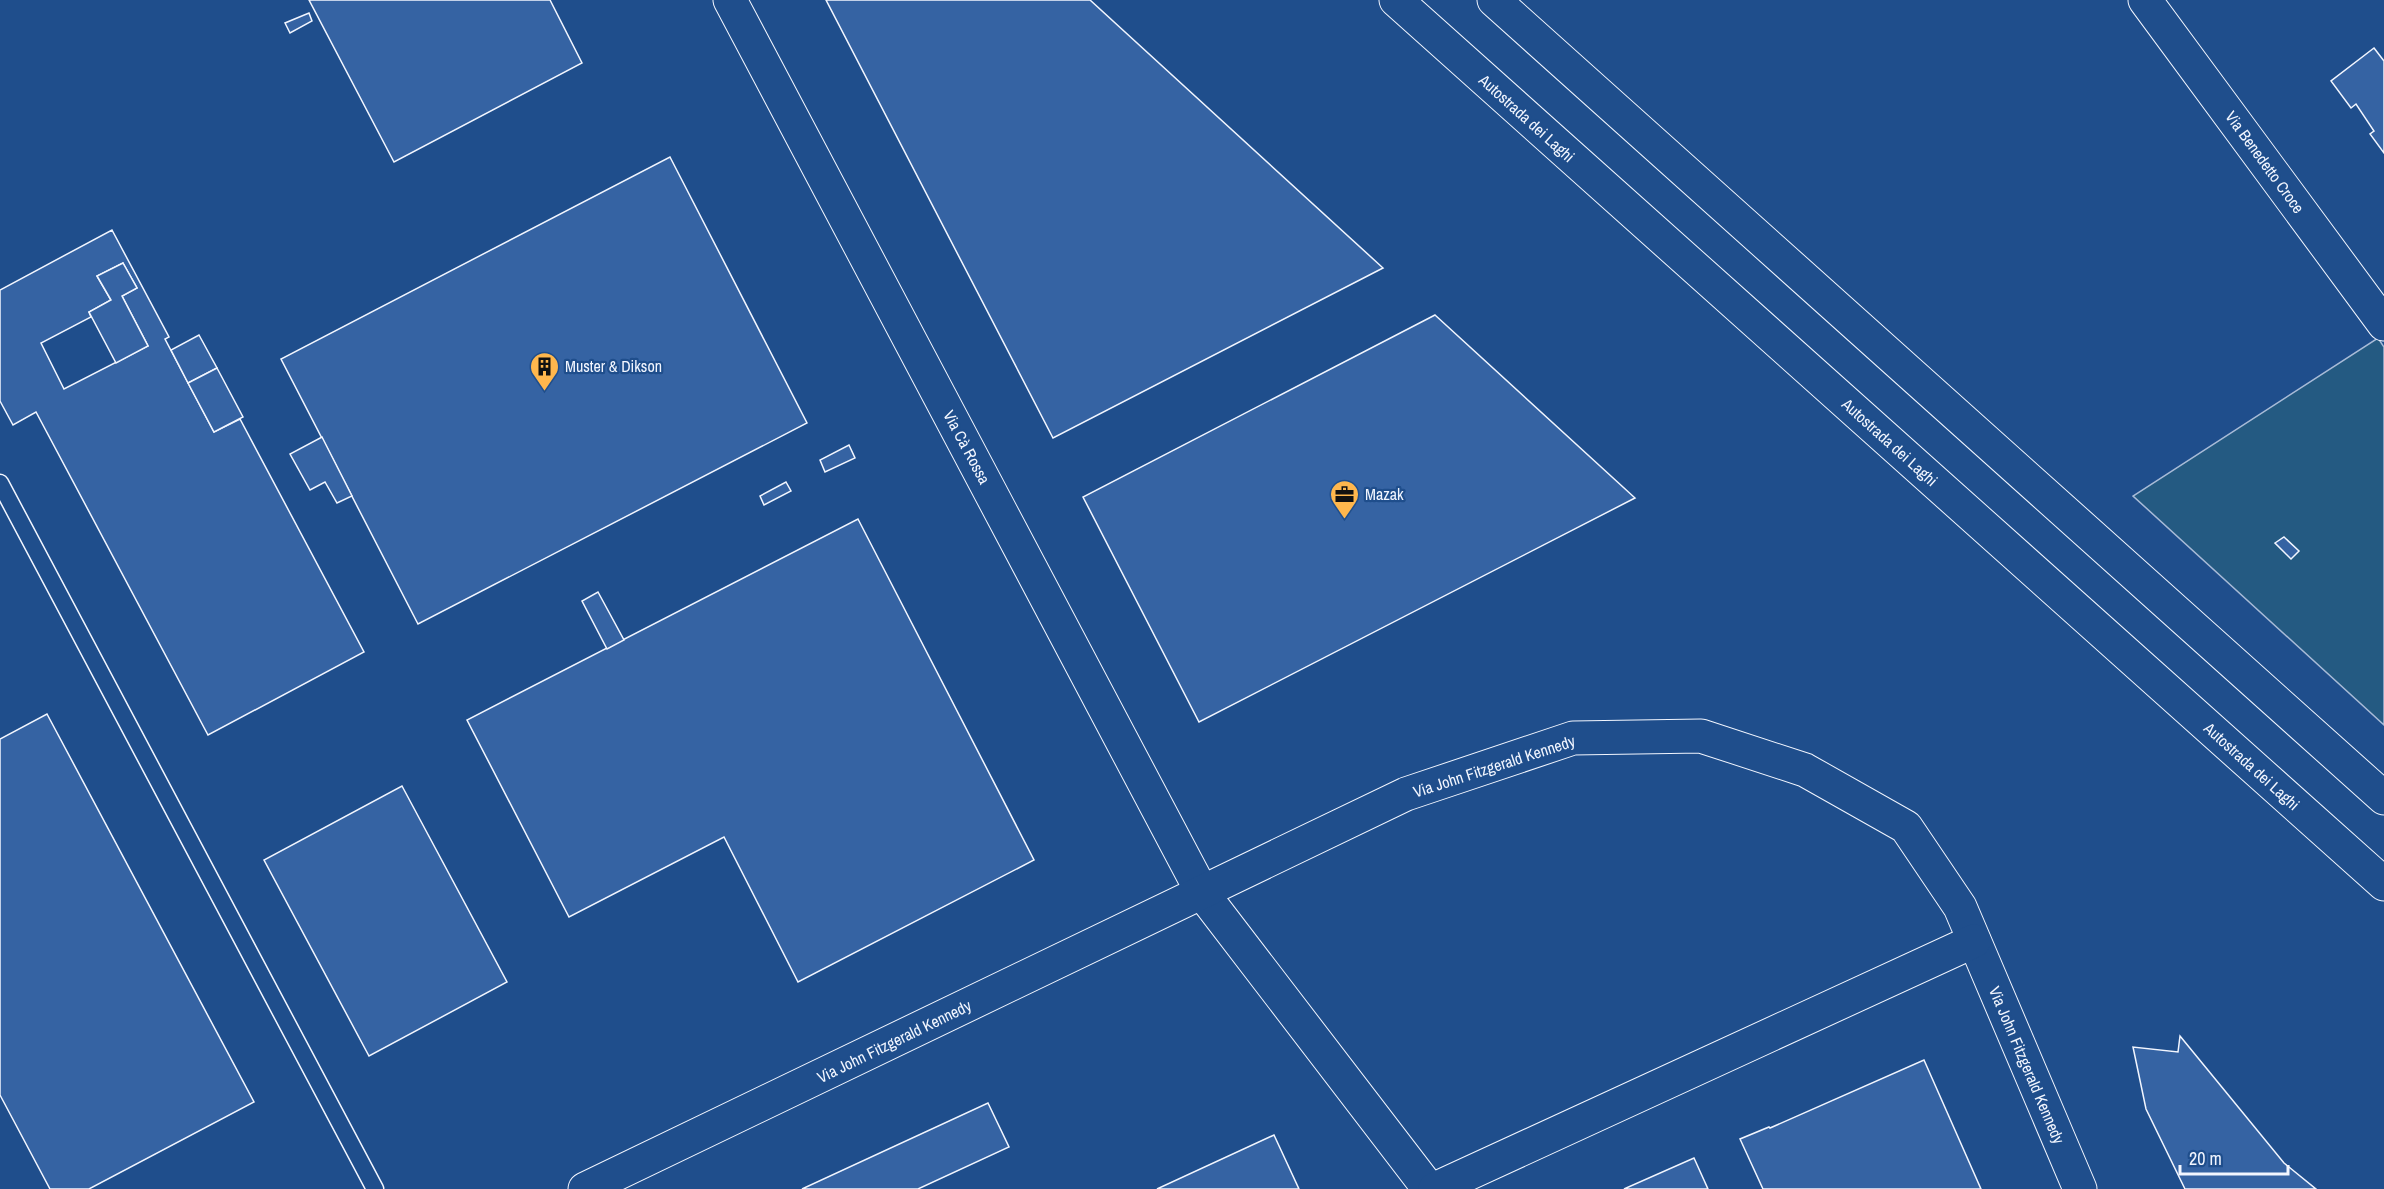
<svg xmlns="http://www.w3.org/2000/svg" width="2384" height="1189" font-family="'Archivo Narrow',sans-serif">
	<rect width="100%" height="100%" fill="#1f4e8c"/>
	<polygon fill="#245a82" stroke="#a8bbd7" stroke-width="1.5" points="2378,338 2384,347 2384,725 2133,496"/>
	<g fill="#3563a3" stroke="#f2f6ff" stroke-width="1.5" fill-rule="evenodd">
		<polygon points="309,0 550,0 582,63 394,162"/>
		<polygon points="826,0 1090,0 1383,268 1053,438"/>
		<polygon points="309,13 312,21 290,33 285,23"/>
		<polygon points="2374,48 2384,61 2384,153 2370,134 2374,131 2356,104 2351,108 2331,81"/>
		<polygon points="670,157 807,423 418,624 281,359"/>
		<path d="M112,230l57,107 -4,2 49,93 26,-13 124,233 -156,83 -172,-323 -23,13 -13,-24v-111zM123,263l14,25 -15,8 26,50 -84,43 -23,-46 50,-26 -2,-5 22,-12 -14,-24z"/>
		<polygon points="123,263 137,288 122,296 148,346 116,363 89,312 111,300 97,276"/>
		<polygon points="1435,315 1635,498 1199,722 1083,497"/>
		<polygon points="199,335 217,368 188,383 171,350"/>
		<polygon points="217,368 243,417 214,432 188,383"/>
		<polygon points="322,437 352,496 337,503 325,482 310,490 290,454"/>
		<polygon points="849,445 855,458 825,472 820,460"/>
		<polygon points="786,482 791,491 764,505 760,496"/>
		<polygon points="858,519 1034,860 798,982 724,837 569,917 467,720"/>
		<polygon points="2284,537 2299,551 2291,559 2275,543"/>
		<polygon points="598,592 624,640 607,649 582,601"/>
		<polygon points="47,714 254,1102 89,1189 50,1189 0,1095 0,739"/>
		<polygon points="402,786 507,982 369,1056 264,860"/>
		<polygon points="2180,1036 2284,1163 2316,1189 2185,1189 2146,1109 2133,1047 2178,1052"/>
		<polygon points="1924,1060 1981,1189 1763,1189 1740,1139 1769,1127 1770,1128"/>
		<polygon points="988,1103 1009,1147 918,1189 802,1189"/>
		<polygon points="1274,1135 1299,1189 1157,1189"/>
		<polygon points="1694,1158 1708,1189 1624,1189"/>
	</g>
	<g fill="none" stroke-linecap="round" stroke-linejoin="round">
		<defs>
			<polyline id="service" points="0,483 375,1189"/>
			<g id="minor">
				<polyline points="730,0 1203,894 1429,1189"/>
				<polyline points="2145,0 2384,324"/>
				<polyline points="585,1189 1406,794 1573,738 1701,736 1805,770 1906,827 1960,907 2080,1189"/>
				<polyline points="1435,1189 1974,941"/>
			</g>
			<g id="motorway">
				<polyline points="1396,0 2384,884"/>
				<polyline points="1494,0 2384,798"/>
			</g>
		</defs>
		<use href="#service" stroke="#f2f6ff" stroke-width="19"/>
		<use href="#minor" stroke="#f2f6ff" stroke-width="35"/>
		<use href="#motorway" stroke="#f2f6ff" stroke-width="35"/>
		<use href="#service" stroke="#1f4e8c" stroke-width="16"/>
		<use href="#minor" stroke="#1f4e8c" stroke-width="33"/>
		<use href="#motorway" stroke="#1f4e8c" stroke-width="33"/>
	</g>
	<defs>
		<symbol id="building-pin" viewBox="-11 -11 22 30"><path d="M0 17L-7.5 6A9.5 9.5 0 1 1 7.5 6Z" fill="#ffb74d" stroke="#1f4e8c"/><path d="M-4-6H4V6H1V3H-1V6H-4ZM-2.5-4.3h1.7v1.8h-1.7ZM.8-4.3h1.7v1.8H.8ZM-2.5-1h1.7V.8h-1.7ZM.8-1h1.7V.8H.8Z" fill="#111"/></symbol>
		<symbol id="office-pin" viewBox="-11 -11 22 30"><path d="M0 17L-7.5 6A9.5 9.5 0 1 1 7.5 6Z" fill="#ffb74d" stroke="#1f4e8c"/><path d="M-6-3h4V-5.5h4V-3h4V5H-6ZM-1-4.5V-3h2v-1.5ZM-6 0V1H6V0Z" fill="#111"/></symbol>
	</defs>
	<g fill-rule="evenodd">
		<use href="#building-pin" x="528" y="350" width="33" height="45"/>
		<use href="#office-pin" x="1328" y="478" width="33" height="45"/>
	</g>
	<g text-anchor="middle" stroke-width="4.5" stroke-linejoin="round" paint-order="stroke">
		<g font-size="16" fill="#f2f6ff" stroke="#1f4e8c">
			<text transform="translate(1527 118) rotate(42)" y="6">Autostrada dei Laghi</text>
			<text transform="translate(2265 162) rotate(54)" y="6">Via Benedetto Croce</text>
			<text transform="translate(1890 442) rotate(42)" y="6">Autostrada dei Laghi</text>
			<text transform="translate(967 447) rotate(62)" y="6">Via Cà Rossa</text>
			<text transform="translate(1494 766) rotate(-18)" y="6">Via John Fitzgerald Kennedy</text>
			<text transform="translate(2252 766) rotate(42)" y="6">Autostrada dei Laghi</text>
			<text transform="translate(894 1041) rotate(-26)" y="6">Via John Fitzgerald Kennedy</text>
			<text transform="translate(2027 1065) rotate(67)" y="6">Via John Fitzgerald Kennedy</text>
		</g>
		<g font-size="16" fill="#f2f6ff" stroke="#1f4e8c" text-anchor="start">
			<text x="565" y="372">Muster &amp; Dikson</text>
			<text x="1365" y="500">Mazak</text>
		</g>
	</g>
	<path d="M2180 1165v9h108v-9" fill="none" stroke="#f2f6ff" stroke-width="3"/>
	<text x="2189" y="1165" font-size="18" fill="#f2f6ff" stroke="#1f4e8c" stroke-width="4.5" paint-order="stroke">20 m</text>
</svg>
